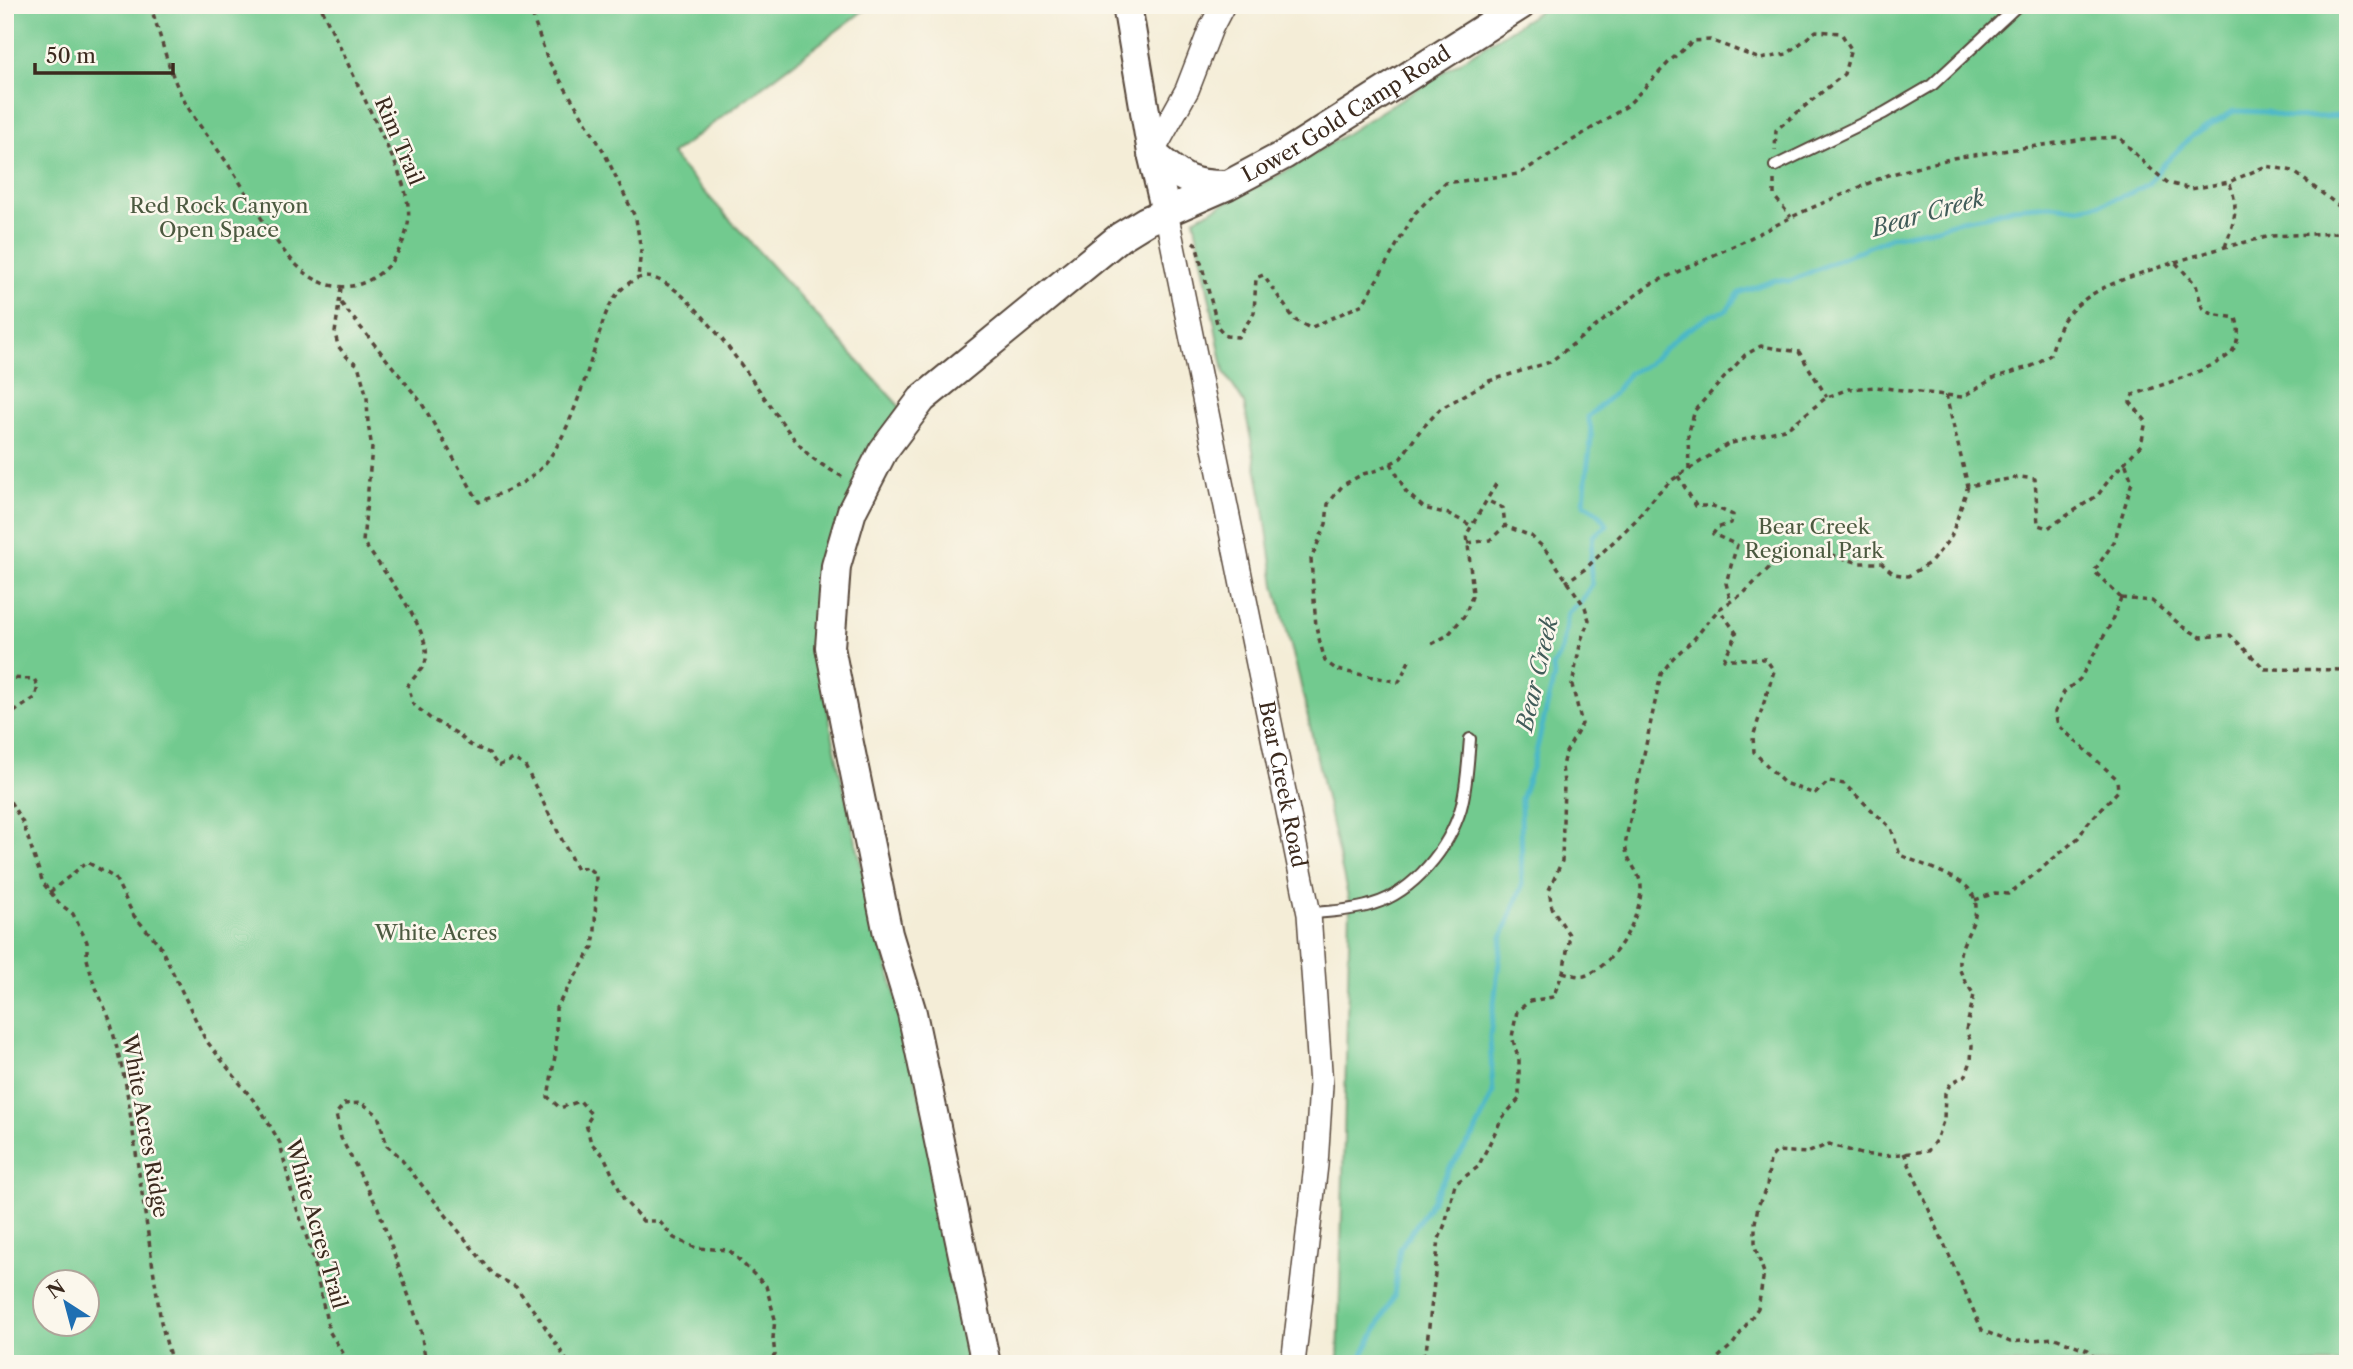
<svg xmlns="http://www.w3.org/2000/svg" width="2353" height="1369" font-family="'Libre Caslon Text',serif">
	<rect width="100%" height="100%" fill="#fbf7ec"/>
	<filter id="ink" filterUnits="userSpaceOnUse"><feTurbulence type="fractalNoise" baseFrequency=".0143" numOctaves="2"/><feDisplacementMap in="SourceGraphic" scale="14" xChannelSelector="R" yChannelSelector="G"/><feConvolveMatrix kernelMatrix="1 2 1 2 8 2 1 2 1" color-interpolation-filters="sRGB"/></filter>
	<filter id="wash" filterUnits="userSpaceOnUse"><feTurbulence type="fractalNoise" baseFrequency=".00686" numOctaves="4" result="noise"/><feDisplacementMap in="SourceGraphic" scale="28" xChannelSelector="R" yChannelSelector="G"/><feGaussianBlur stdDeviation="1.57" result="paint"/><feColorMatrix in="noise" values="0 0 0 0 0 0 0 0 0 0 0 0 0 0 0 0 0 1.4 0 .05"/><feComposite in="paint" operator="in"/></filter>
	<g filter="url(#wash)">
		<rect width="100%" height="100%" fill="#f4edd7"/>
		<g fill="#72ca8f" stroke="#567a56" stroke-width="2" fill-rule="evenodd">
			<path d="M5,5h866l-200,150 229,252 -71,135 -10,34 -3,60 4,32 17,91 36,156 33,117 71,332h-972zM46,1282h42v42h-42z"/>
			<polygon points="1549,5 2348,5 2348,1364 1338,1364 1350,906 1299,677 1275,585 1264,509 1244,403 1224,372 1194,219 1292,168"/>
		</g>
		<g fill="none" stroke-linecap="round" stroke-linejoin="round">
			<path stroke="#4cb8c7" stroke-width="5" d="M1358,1364l36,-68 6,-48 28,-40 21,-39 25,-34 19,-42 -3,-57 12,-98 20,-52 -1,-87 12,-34 21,-88 -1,-11 9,-16 6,-38 13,-10 11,-18 -2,-20 3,-28 14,-10 -8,-13 -15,-9c1,-14 2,-28 4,-41 2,-18 6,-29 0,-46l27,-25 14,-19 18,-8 34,-31 31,-19 15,-5 12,-17 36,-13 15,1 101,-44 46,-9 24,-8 25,-4 27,-8 37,-3 28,3 22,-4 26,-9 23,-11 12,-17 30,-30 43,-26 32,1 23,6 57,-2 2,-8"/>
		</g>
	</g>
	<g filter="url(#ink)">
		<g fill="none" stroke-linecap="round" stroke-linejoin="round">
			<defs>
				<g id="service">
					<polyline points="1775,166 1884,113 1932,85 2018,5"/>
					<path d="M1309,914c21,-3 44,-3 64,-10 41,-12 76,-56 88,-96 6,-22 7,-47 9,-69"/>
				</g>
				<g id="minor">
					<polyline points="1152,153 1187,90 1211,28 1223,5"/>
					<path id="s1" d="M1166,212l143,702 12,171 -5,80 -23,199"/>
				</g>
				<g id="tertiary">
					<polyline points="1127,5 1152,153 1166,212"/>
					<path d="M1152,153c29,24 35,32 73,32"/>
					<path id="s2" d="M986,1364l-74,-351 -24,-79 -42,-205 -16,-82 6,-81 16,-55 31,-60 39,-52 198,-162 26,-16 82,-36 56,-30 237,-150"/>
				</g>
			</defs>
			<use href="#service" stroke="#57473a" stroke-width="14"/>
			<use href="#minor" stroke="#57473a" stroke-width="26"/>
			<use href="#tertiary" stroke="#57473a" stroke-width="32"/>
			<g stroke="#57473a" stroke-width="3.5" stroke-dasharray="5 5" stroke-linecap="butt">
				<path d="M150,5c9,25 15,52 25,76 13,34 37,59 57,89 22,33 40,74 70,100 43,38 97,6 106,-46 3,-21 -5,-41 -13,-61l-75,-158"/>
				<polyline points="531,5 534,21 548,60 604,152 636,219 641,250 638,278"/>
				<polyline points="1774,180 1774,196 1791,217"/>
				<polyline points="1193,242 1196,244 1218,327 1226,336 1238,337 1254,313 1256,278 1263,275 1295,320 1310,328 1363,304 1415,213 1445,183 1519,174 1627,106 1672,59 1693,41 1710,40 1760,59 1787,54 1816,31 1841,33 1851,49 1844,74 1776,130 1775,151"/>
				<path d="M2225,247c9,-26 15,-38 4,-65"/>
				<polyline points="2175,262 2225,247 2271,236 2335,233 2348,220"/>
				<path d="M341,288l-6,45 3,13 9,11 11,8 9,32 1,27 4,24 -9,94c16,23 73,93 62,121 -3,7 -12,15 -17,22l5,19 18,15 27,15 12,11 19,8 9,13 16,-7 11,7 52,104 10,-3 9,8 -1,55 -2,17 -37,61v42l-8,47 12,11 20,-7 12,14 -6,9 5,19 13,13 20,44 19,21h16l15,17 22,10 33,2 37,36 9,33 -2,19 2,17 -7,8 -23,-3 -3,4"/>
				<path d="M341,303l80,99 58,100c20,-8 44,-16 60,-32 30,-29 47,-96 60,-135 3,-10 6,-21 11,-30 6,-11 14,-20 26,-26 48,-22 137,141 168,171 10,11 26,20 39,27"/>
				<polyline points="1946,395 1968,486"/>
				<polyline points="1391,463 1406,492 1424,508 1449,514 1472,526"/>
				<polyline points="1689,469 1688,435 1695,410 1745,355 1761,346 1799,352 1827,397"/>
				<polyline points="1678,476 1696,506 1713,506 1733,515 1731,523 1717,528 1713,534 1737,545 1726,583 1730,599"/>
				<polyline points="1468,543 1490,540 1505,526 1503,508 1486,500"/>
				<polyline points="2121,598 2152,601 2183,627 2201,637 2230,635 2265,669 2348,670"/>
				<polyline points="2121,598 2094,571 2114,542 2132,482 2125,462"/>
				<polyline points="1432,644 1448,635 1465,615 1473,594 1467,534 1496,484"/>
				<polyline points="1409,661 1399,682 1337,670 1325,661 1316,627 1311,559 1326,524 1328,504 1343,485 1363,474 1378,470 1401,458 1419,432 1440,409 1489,381 1550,362 1649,285 1742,242 1802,212 1888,175 1953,158 2085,139 2119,137 2145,164 2168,183 2191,189 2229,182 2266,166 2293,171 2348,213"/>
				<polyline points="5,678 34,679 38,686 35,698 5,718"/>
				<polyline points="5,793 23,823 43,883 59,903 73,914 87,942 87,959 93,981 110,1020 126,1085 161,1322 172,1364"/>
				<polyline points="50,892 87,862 115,878 134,916 159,944 205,1039 261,1110 280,1143 292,1194 311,1250 329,1331 350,1364"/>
				<polyline points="1975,900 1995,893 2008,894 2030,878 2078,838 2088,823 2118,791 2117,779 2058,725 2055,712 2064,692 2080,679 2109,627 2121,598"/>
				<path d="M1563,972c7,2 15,5 21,4 29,-9 56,-56 57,-86 1,-16 -12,-25 -15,-40 -1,-4 0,-11 1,-16l34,-160 12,-16 20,-18 26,-31 25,-16 28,-28 53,-12 35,10h21l13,11 14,2 23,-14 20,-25 17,-51 52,-9 15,2 3,46 10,3 50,-33 13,-18 30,-32 5,-24 -16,-19 3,-7c21,-8 90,-28 100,-45 7,-11 6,-22 3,-32l-24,-4 -10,-7 -6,-22 -21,-23c-40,14 -90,24 -114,62 -5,9 -7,22 -11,31l-18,11 -36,11 -34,20 -86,-10 -27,2 -22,8 -39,31 -60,16 -56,36 -14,13 -23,28 -50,48 -19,13"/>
				<polyline points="1904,1153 1982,1330 2010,1342 2055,1338 2088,1350 2099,1364"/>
				<polyline points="426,1364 421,1331 378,1208 341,1138 336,1114 344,1104 362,1103 378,1115 387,1146 397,1154 493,1274 516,1287 540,1319 569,1364"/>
				<polyline points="1416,1364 1426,1352 1439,1239 1445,1224 1455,1184 1478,1167 1502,1118 1519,1099 1519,1060 1512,1037 1517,1011 1530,1001 1553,997 1563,972 1570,936 1552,908 1549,890 1562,861 1564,783 1562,766 1565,754 1582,724 1572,685 1581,640 1589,620 1585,607 1545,549 1531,536 1505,526"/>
				<path d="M1711,1364l22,-20 25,-36 6,-35 -9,-26v-24l3,-17 9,-20 3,-27 7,-8 30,2 22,-9 32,10 22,2 45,-5 8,-11 8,-21 1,-26 6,-10 15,-8 5,-14 1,-16 -6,-15 8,-35c-6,-10 -16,-22 -15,-34 1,-25 30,-47 10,-72 -10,-12 -53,-27 -69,-34l-9,-27 -47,-44 -15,-3 -14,13 -31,-11 -30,-31 -1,-15 21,-66 -8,-12h-42l13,-25 -18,-25"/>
			</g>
			<use href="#service" stroke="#fff" stroke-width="10"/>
			<use href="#minor" stroke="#fff" stroke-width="23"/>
			<use href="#tertiary" stroke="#fff" stroke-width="28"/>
		</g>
	</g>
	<g text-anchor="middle" stroke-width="5" stroke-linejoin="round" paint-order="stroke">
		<g font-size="21" fill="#3b2a1e" stroke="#fbf7ec">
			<text dy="7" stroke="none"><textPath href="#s2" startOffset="1519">Lower Gold Camp Road</textPath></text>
			<text transform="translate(399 141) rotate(67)" y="7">Rim Trail</text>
			<text dy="7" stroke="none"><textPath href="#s1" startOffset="584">Bear Creek Road</textPath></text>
			<text transform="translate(145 1126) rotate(80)" y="7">White Acres Ridge</text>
			<text transform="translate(316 1224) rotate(74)" y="7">White Acres Trail</text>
		</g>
		<g font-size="21" fill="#4c5a40" stroke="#fbf7ec">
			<text x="219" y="213">Red Rock Canyon<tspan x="219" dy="24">Open Space</tspan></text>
			<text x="1814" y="534">Bear Creek<tspan x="1814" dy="24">Regional Park</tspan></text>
			<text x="436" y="940">White Acres</text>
		</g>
		<g font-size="23" font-style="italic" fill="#415c59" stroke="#fbf7ec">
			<text transform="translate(1928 213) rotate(-16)" y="8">Bear Creek</text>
			<text transform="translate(1537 674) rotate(-77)" y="8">Bear Creek</text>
		</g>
	</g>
	<rect width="2353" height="1369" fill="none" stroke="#fbf7ec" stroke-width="28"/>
	<g transform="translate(66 1303) rotate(324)"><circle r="33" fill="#fbf7ec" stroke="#aea59a" stroke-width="2"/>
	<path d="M0-5L12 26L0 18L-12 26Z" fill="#1f6fb2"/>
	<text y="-10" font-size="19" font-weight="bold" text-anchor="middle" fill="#3b2a1e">N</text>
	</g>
	<path d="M35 63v10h138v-10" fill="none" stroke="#3b2a1e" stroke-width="3.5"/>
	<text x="46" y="63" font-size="21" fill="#3b2a1e" stroke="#fbf7ec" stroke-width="5" paint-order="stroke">50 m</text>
</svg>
